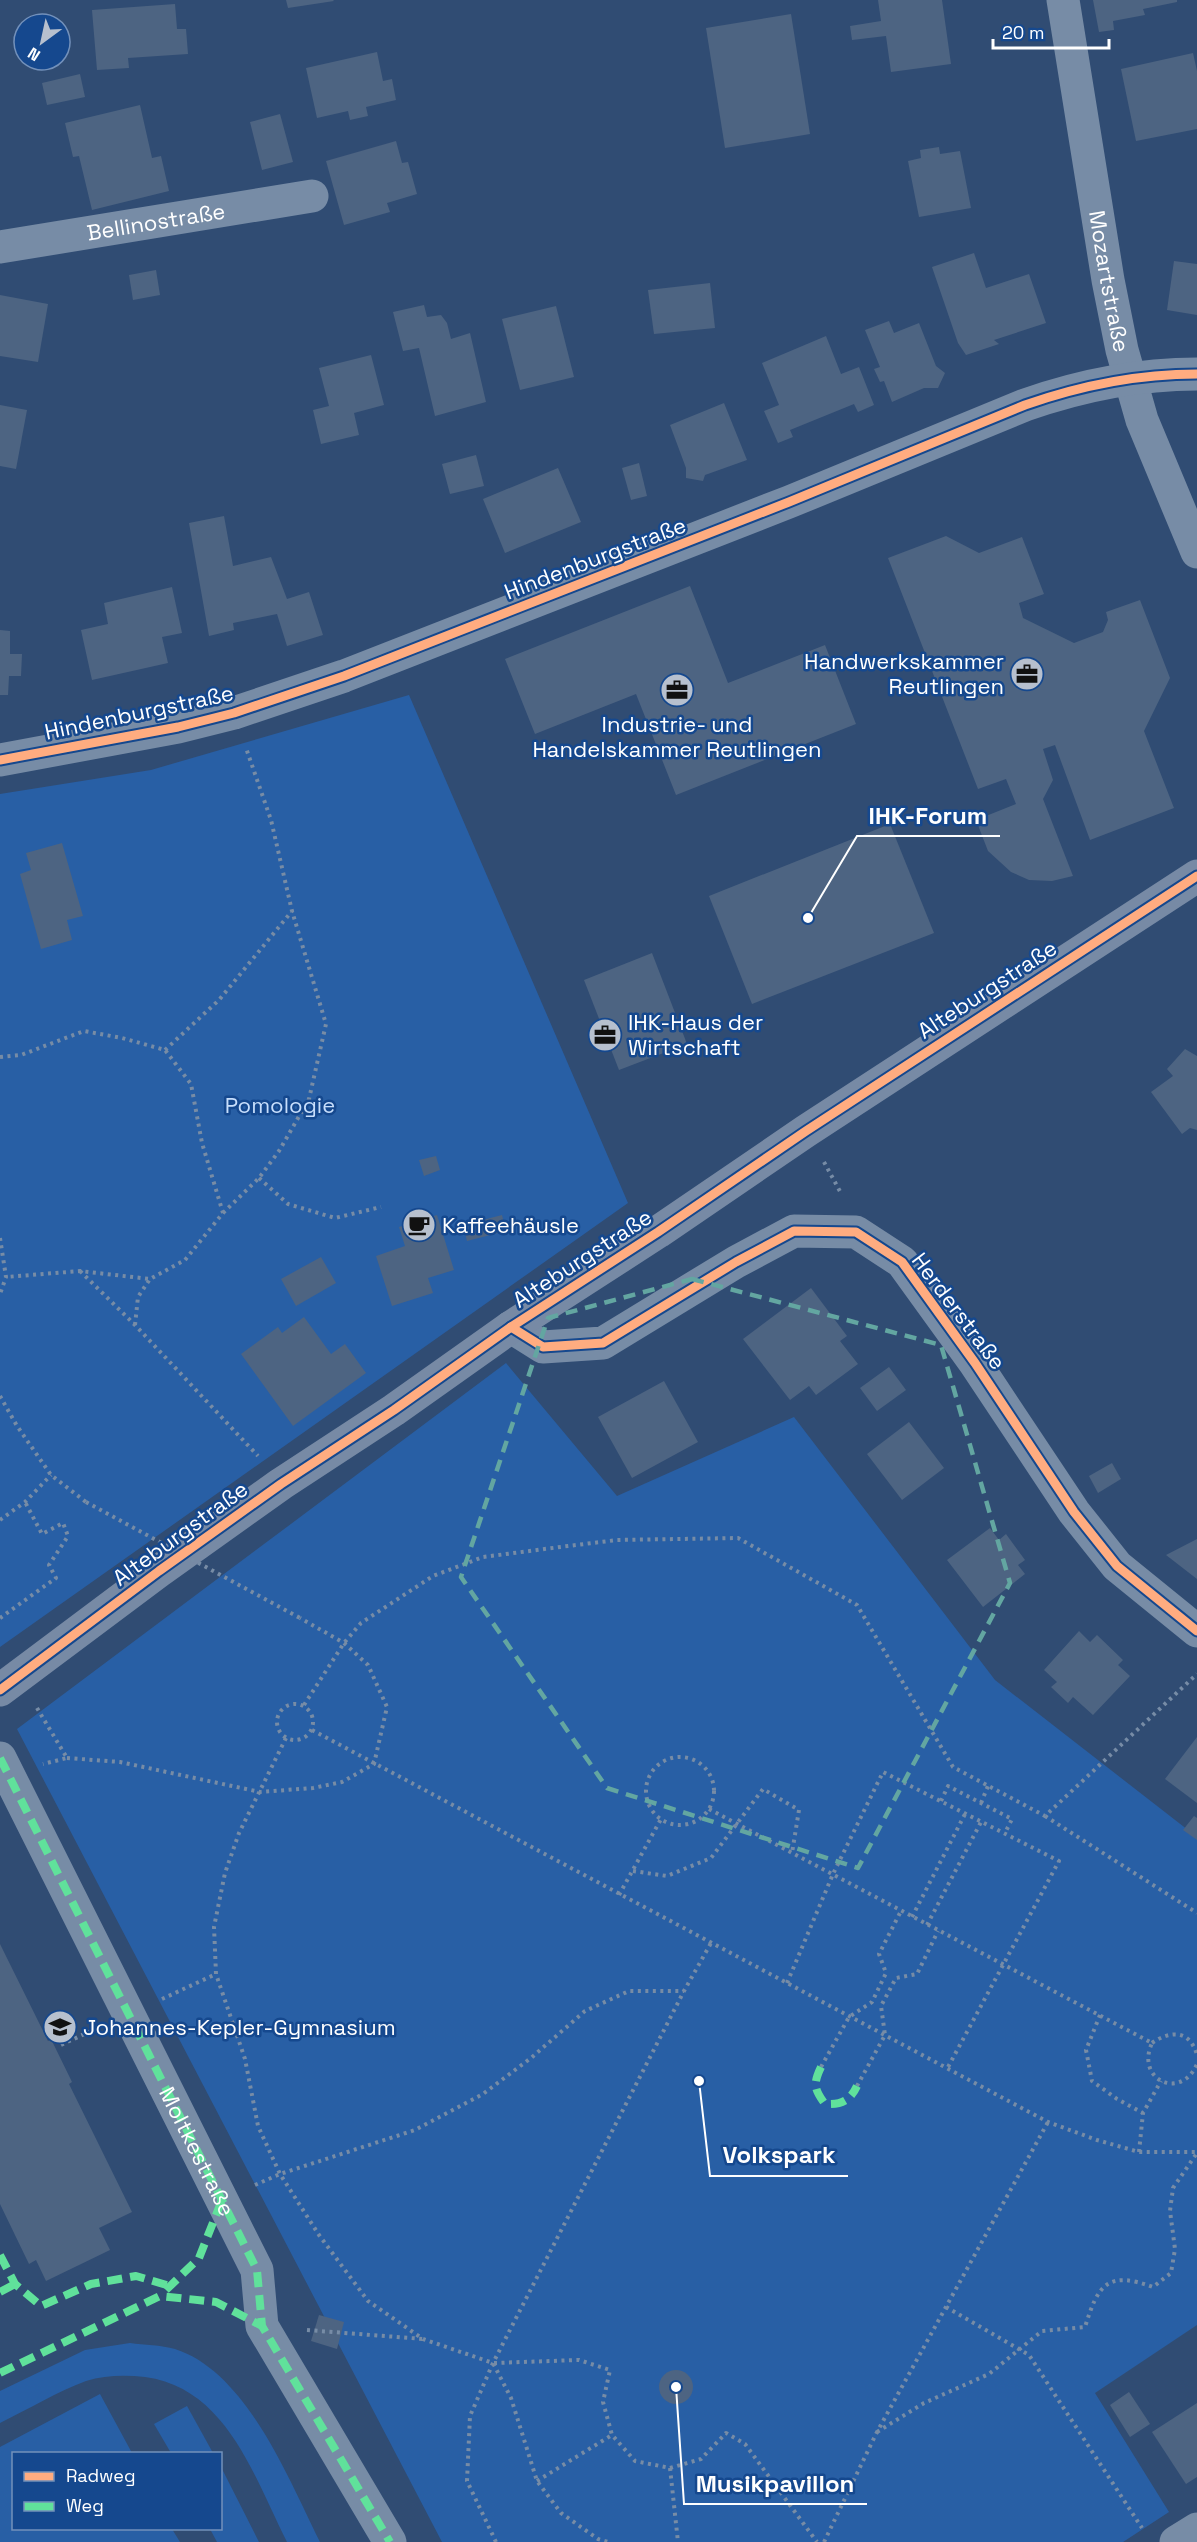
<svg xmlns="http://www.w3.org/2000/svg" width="1197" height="2542" font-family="'Space Grotesk',sans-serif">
	<rect width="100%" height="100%" fill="#304c73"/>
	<g fill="#285fa5">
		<polygon points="409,695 628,1203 0,1647 0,794 151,770"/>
		<polygon points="506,1363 617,1496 794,1417 995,1680 1197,1837 1197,2325 1095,2393 1169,2512 1123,2542 442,2542 17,1729"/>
		<path d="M130,2343c14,2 31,2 45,6 72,23 114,131 145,193h-33c-33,-65 -60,-154 -142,-165 -19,-2 -40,-2 -59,4 -28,10 -59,29 -86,42v-32l85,-41z"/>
		<polygon points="100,2394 132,2453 14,2454 14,2528 172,2529 180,2542 0,2542 0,2447"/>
		<polygon points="187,2406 213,2453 171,2453 154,2424"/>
		<polygon points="221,2467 259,2542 217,2542 210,2529 220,2528"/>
	</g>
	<g fill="#4d6482">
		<polygon points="286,0 333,0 334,1 288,8"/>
		<polygon points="878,0 942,0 951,64 891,72 886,36 852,40 850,26 881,21"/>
		<polygon points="1093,0 1177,0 1177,2 1143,9 1145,15 1113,21 1114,30 1099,32"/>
		<polygon points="175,4 177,29 186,29 188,54 128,58 129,68 97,70 92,10"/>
		<polygon points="791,14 810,134 725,148 706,28"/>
		<polygon points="377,52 383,81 392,79 396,100 366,107 368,116 350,120 348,111 317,118 306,68"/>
		<polygon points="1193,53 1197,71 1197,129 1136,141 1121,69"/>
		<polygon points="80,74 85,97 47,105 42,83"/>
		<polygon points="140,105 152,158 161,156 169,191 92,210 79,156 73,157 65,123"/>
		<polygon points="280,114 293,162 262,170 250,122"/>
		<polygon points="396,141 402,163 408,162 417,194 387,203 390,212 344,225 326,161"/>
		<polygon points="939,147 940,154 960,151 971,208 919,217 908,161 921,158 920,150"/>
		<polygon points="974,253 986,288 1029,274 1046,323 994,340 999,344 966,355 958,343 932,267"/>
		<polygon points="1174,261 1197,264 1197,315 1167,310"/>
		<polygon points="156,270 160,295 133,300 129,275"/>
		<polygon points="710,283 715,328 654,334 648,290"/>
		<polygon points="0,295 48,304 38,362 0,356"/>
		<polygon points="424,305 427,317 441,315 447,323 451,339 470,333 486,402 435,416 419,348 403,351 393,312"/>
		<polygon points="556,306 574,377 520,390 502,319"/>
		<polygon points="889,321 894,333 919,323 936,366 945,373 938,388 924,388 892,402 884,381 880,382 874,369 880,367 865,330"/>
		<polygon points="826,336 841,374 859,367 874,405 858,412 854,404 790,430 793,437 778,443 764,411 779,405 762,363"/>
		<polygon points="371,355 384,405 354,413 359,435 321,444 313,410 329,406 319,368"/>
		<polygon points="724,403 747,460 705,475 703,481 686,478 686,468 670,425"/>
		<polygon points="0,405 27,410 16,469 0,466"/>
		<polygon points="476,455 484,486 450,494 442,464"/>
		<polygon points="639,463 647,496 631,500 622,468"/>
		<polygon points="558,468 581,522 505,553 483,499"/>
		<polygon points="224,516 233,566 271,557 287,599 309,592 323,635 287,646 277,614 233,623 234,630 209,636 189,523"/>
		<polygon points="946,536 979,553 1022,537 1044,594 1019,603 1023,618 1074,643 1103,632 1108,620 1106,612 1140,600 1170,678 1144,731 1174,808 1090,840 1055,745 1043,749 1053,780 1043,799 1073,876 1052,881 1029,880 1011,872 988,851 976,820 1016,804 1006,779 978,789 888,558"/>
		<polygon points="690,586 728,683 825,645 856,724 676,795 636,694 535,734 505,659"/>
		<polygon points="172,587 182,633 162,637 168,663 92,680 81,630 108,624 104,603"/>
		<polygon points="0,630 10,631 10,654 22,654 21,676 9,676 8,695 0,695"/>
		<polygon points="890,824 934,933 752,1004 709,896"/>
		<polygon points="62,843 83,916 67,920 72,940 41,949 20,874 31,870 26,853"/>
		<polygon points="652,953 687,1044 619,1070 584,980"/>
		<polygon points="1185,1049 1197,1056 1197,1130 1190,1128 1182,1134 1151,1092 1173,1076 1167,1069"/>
		<polygon points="436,1156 440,1170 424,1176 419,1160"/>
		<polygon points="437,1215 454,1270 428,1278 433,1293 392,1306 376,1256 405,1246 399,1227"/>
		<polygon points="502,1215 506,1231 467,1241 463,1225"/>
		<polygon points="321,1257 336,1283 296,1306 281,1279"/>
		<polygon points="811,1288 847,1336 840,1341 858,1364 816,1395 809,1386 790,1400 743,1339"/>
		<polygon points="304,1317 331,1354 345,1344 366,1373 293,1426 241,1354 278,1327 282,1333"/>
		<polygon points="889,1367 906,1390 877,1411 860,1388"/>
		<polygon points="664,1381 698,1442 632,1478 598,1417"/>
		<polygon points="909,1422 944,1468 902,1500 867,1454"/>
		<polygon points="1112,1463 1121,1479 1098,1493 1089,1476"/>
		<polygon points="990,1528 999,1540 1006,1534 1025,1560 1018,1565 1025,1574 983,1607 947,1560"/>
		<polygon points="1197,1539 1197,1579 1166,1555"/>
		<polygon points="1079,1631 1090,1642 1097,1635 1123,1660 1118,1665 1130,1676 1093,1715 1073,1697 1068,1703 1051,1687 1057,1682 1044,1670"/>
		<polygon points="1197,1737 1197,1803 1165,1779"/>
		<polygon points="1194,1816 1197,1818 1197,1840 1183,1830"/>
		<polygon points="0,1944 48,2041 51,2039 72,2082 69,2084 132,2212 99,2228 110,2250 46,2281 36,2260 29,2264 0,2204"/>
		<polygon points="319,2315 344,2322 337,2349 311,2341"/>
		<circle cx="676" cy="2387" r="17"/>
		<polygon points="1129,2392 1150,2424 1130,2437 1110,2405"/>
		<polygon points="1197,2403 1197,2477 1186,2484 1152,2432"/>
	</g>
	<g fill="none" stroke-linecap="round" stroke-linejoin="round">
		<g stroke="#778ca6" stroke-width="4" stroke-dasharray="3 4.5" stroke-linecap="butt">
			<polyline points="165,1050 219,1000 292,911 271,820 246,748"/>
			<polyline points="0,1057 21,1055 84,1031 122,1038 165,1050 191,1084 202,1143 223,1213 185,1260 150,1279 80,1271 6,1277"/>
			<polyline points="824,1162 842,1195"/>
			<polyline points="259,1178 288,1204 335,1218 381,1207"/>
			<polyline points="223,1213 259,1178 279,1151 309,1099 326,1024 292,911"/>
			<polyline points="0,1238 6,1277 0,1294"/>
			<polyline points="80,1271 135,1325 258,1456"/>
			<polyline points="135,1325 138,1297 150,1279"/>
			<polyline points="0,1396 17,1426 51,1475 86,1502"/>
			<polyline points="0,1520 25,1502 51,1475"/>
			<polyline points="0,1618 56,1578 49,1565 68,1536 63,1523 42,1534 25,1502"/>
			<circle cx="295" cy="1722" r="18"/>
			<polyline points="304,1705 344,1643 361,1623 433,1576 483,1557 568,1546 617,1540 738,1538 857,1605 953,1767 1045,1816 1197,1674"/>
			<polyline points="37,1708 67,1758 43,1764"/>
			<polyline points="312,1730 1048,2122 1097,2140 1139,2152 1197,2152"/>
			<polyline points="286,1738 239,1833 225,1873 214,1927 216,1974 245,2059 258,2126 280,2174 319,2235 368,2301 423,2339 493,2363 511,2398 537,2481 561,2513 598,2539 608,2542"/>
			<circle cx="680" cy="1791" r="34"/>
			<polyline points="67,1758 120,1762 260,1792 313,1788 342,1782 374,1764 387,1707 368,1665 344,1643 300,1618"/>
			<polyline points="941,1801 948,1786 1012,1819 1005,1833"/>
			<polyline points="981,1803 988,1786"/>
			<path d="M709,1809l443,234c-17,37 29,58 45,21"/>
			<polyline points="1045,1816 1197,1913"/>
			<polyline points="633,1871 667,1876 711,1858 763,1789 799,1810 792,1853"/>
			<polyline points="619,1895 661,1819"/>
			<polyline points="912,1917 965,1814"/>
			<polyline points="927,1925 981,1822"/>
			<polyline points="787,1983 833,1874 883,1772 1059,1861 947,2069"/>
			<polyline points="162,1999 216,1974"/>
			<polyline points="1100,2015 1086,2050 1092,2081 1117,2099 1143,2113"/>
			<path d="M1152,2043c19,-13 38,-13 45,12"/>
			<polyline points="61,2045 95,2029"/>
			<polyline points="821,2067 849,2017 872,2002 886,1973 879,1954 901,1911"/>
			<polyline points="857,2086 885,2035 881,2006 896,1978 917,1974 938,1931"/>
			<polyline points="1139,2152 1143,2113 1161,2081"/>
			<polyline points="255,2185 280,2174 415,2130 483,2094 531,2058 585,2011 629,1991 684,1991"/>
			<polyline points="946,2307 1029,2355 1142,2528"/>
			<polyline points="307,2330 423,2339"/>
			<polyline points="494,2363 579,2360 610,2370 603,2402 612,2435 635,2461 670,2468 701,2459 726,2433 745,2444 817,2542"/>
			<path d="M877,2432l47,-29 65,-29 53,-43 43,-4c13,-42 22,-57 68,-40l18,-14 4,-24 -5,-38 3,-23 24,-35"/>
			<polyline points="670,2468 678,2542"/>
			<polyline points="537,2481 612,2435"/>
			<polyline points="496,2542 467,2481 470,2416 493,2363 684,1991 711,1943"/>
			<polyline points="824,2542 877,2432 1048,2122"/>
		</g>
		<g stroke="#778ca6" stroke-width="33">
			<path id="s1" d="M1063,0l45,280 14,70 20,70 55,132"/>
			<path id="s2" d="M0,247l312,-51"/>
			<path d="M0,760l178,-33 56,-14 110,-37 445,-174 236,-97c57,-20 112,-31 172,-31"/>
			<polyline points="511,1327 543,1347 603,1343 736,1262 794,1231 856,1232 902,1262 975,1363 1074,1512 1117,1566 1197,1631"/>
			<path id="s3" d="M0,1758l257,512 5,56 128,216"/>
			<polyline points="1176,2542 1197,2529"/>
		</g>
		<polyline stroke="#778aa5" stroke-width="33" points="0,1690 159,1571 281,1484 394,1410 511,1327 658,1232 806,1131 1197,876"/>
		<polyline stroke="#778ca6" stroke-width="4" stroke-dasharray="3 4.5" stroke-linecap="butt" points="86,1502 300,1618"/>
		<g stroke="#60e19b" stroke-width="8" stroke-dasharray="15 8" stroke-linecap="butt">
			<polyline points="0,1758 257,2270 262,2326 390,2542"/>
			<path d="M821,2067c-8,17 -7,22 4,37 16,1 25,-3 32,-18"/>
			<polyline points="0,2255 15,2284 41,2306 91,2284 136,2276 170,2286"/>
			<polyline points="166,2290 199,2258 222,2200"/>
			<polyline points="0,2292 15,2284"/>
			<polyline points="0,2373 160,2296 216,2302 262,2326"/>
		</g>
		<defs>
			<g id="cycleway">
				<path d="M0,760l178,-33 56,-14 110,-37 445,-174 236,-97c57,-20 112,-31 172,-31"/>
				<polyline points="511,1327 543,1347 603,1343 736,1262 794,1231 856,1232 902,1262 975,1363 1074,1512 1117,1566 1197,1631"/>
				<polyline points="0,1690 159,1571 281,1484 394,1410 511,1327 658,1232 806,1131 1197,876"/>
			</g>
		</defs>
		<use href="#cycleway" stroke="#15488e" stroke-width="13"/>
		<use href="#cycleway" stroke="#ffac80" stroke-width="9"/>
	</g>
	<path fill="none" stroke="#63a6a1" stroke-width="4.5" stroke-dasharray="12 8" stroke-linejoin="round" d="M692,1279l249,66 69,238 -152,285 -251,-80 -146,-211 87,-259z"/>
	<defs>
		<symbol id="office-disc" viewBox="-11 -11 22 22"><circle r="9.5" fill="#b7c0ce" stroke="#15488e"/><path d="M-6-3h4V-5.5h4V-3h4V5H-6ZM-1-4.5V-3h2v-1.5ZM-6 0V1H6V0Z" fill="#111"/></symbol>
		<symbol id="cafe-disc" viewBox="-11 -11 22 22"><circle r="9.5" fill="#b7c0ce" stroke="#15488e"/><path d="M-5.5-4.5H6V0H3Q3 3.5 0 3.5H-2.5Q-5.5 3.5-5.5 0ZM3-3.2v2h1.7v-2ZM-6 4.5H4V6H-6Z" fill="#111"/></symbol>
		<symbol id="school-disc" viewBox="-11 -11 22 22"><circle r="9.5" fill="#b7c0ce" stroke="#15488e"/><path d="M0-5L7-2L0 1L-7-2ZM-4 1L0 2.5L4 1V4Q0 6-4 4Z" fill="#111"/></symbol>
	</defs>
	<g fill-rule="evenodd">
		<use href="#office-disc" x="1008" y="655" width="38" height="38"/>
		<use href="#office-disc" x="658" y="671" width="38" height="38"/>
		<use href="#office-disc" x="586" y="1016" width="38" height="38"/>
		<use href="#cafe-disc" x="400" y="1206" width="38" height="38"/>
		<use href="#school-disc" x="41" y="2008" width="38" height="38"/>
	</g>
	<g text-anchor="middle" stroke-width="5" stroke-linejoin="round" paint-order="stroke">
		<g font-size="22" fill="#fff" stroke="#15488e">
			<text dy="8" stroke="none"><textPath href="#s2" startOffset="158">Bellinostraße</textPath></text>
			<text dy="8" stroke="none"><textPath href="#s1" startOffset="285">Mozartstraße</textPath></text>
			<text transform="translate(595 558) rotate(-21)" y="8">Hindenburgstraße</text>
			<text transform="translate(139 712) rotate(-12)" y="8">Hindenburgstraße</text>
			<text transform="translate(987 989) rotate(-33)" y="8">Alteburgstraße</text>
			<text transform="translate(582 1258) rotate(-33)" y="8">Alteburgstraße</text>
			<text transform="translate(959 1311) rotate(53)" y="8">Herderstraße</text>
			<text transform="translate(180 1533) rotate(-36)" y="8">Alteburgstraße</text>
			<text dy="8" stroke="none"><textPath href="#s3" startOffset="440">Moltkestraße</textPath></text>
		</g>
		<g font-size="22" fill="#fff" stroke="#15488e" text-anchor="start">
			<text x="1004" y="669" text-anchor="end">Handwerkskammer<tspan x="1004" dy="25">Reutlingen</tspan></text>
			<text x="677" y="732" text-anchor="middle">Industrie- und<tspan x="677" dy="25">Handelskammer Reutlingen</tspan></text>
			<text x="628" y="1030">IHK-Haus der<tspan x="628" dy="25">Wirtschaft</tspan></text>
			<text x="442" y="1233">Kaffeehäusle</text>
			<text x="83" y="2035">Johannes-Kepler-Gymnasium</text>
		</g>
		<g font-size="22" fill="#c7defc" stroke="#15488e">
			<text x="280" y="1113">Pomologie</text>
		</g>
	</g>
	<path fill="none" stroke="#fff" stroke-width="2" d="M808 918L857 836H1000M699 2081L710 2176H848M676 2387L684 2504H867"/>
	<g fill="#fff" stroke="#15488e" stroke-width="2">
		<circle cx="808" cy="918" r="6"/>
		<circle cx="699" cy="2081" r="6"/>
		<circle cx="676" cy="2387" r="6"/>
	</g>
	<g font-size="24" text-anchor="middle" font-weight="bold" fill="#fff" stroke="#15488e" stroke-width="5" stroke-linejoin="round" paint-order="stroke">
		<text x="928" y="824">IHK-Forum</text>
		<text x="779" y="2163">Volkspark</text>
		<text x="775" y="2492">Musikpavillon</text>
	</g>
	<rect x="12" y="2452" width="210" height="78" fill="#15488e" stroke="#7391bb" stroke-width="1.5"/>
	<rect x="24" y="2472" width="30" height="9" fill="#ffac80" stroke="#7391bb" stroke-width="1.5"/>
	<text x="66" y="2482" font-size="18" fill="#ffffff">Radweg</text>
	<rect x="24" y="2502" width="30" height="9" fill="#60e19b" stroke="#7391bb" stroke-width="1.5"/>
	<text x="66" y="2512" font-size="18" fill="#ffffff">Weg</text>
	<g transform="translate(42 42) rotate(213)"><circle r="28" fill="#15488e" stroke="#7391bb" stroke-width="1.5"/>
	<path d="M0-4.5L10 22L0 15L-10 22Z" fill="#b7c0ce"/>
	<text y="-9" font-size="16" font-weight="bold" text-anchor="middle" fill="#ffffff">N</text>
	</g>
	<path d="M993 39v9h116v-9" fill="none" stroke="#ffffff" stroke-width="3"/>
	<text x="1002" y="39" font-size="18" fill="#ffffff" stroke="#15488e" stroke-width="4.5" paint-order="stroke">20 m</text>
</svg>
